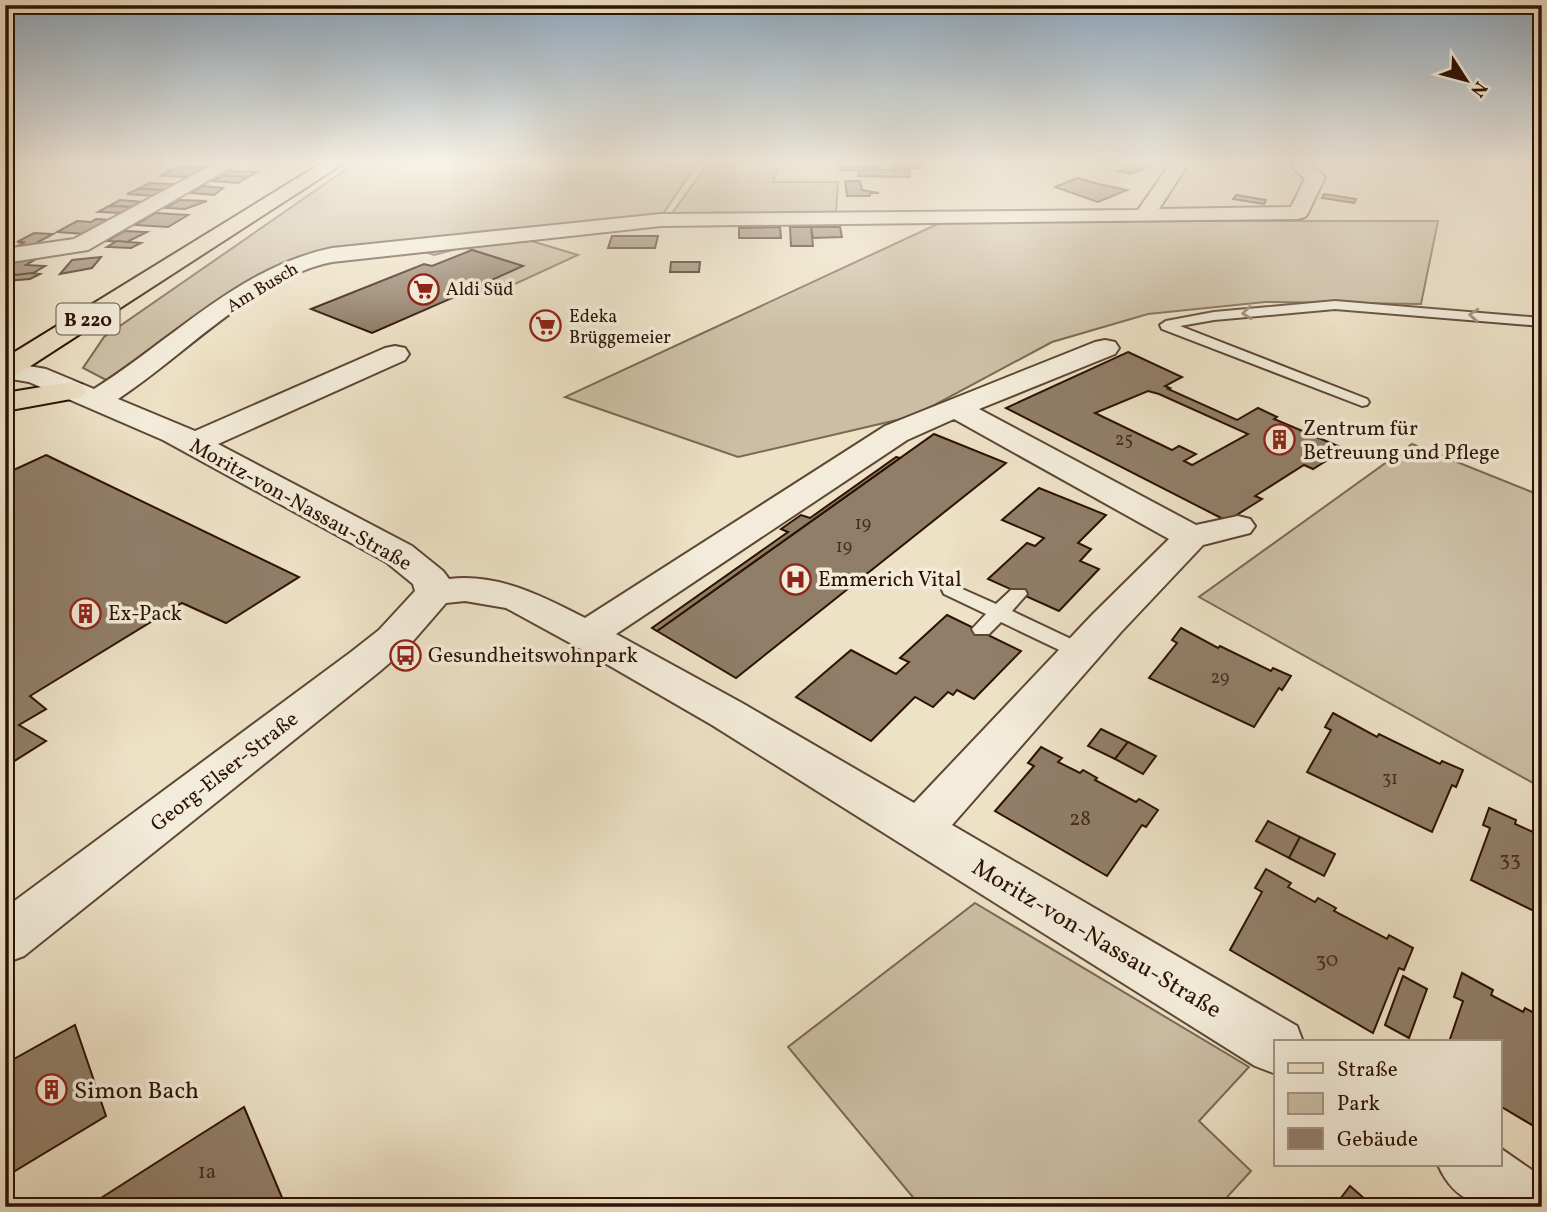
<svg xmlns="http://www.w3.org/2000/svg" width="1547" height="1212" font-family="Vollkorn,serif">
	<rect width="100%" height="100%" fill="#ede1c6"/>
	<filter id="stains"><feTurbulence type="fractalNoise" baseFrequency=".00286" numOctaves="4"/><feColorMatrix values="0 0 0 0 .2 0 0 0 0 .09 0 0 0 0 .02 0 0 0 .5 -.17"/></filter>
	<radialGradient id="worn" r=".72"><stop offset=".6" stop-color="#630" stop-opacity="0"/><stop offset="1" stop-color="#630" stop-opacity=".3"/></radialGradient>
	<g fill="#ccbea5" stroke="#7c6854" stroke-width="2">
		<polygon points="358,161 699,161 662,215 318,253 110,382 83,368 104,337"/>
		<polygon points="710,161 781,161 773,182 838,182 836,215 670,216"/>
		<polygon points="944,221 1438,221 1421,304 1265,302 1148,314 1052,342 914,416 738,457 565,397"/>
		<polygon points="518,237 578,255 506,288 487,282 522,266 464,247 434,255 415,248"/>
		<polygon points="1412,444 1542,496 1542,788 1199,597"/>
		<polygon points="975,903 1249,1067 1199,1121 1251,1171 1218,1207 921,1207 788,1047"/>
	</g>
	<g fill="#917e69" stroke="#2d1204" stroke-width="2" fill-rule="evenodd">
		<polygon points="891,161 919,161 921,168 892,168"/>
		<polygon points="1141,162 1153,165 1131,174 1119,171"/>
		<polygon points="839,166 879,167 880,170 840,170"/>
		<polygon points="176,167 205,168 187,177 161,176"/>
		<polygon points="858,170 909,170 910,177 859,176"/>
		<polygon points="231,171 257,172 248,177 223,176"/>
		<polygon points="223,176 248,177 238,183 212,181"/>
		<polygon points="1077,178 1098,184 1127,190 1098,202 1055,187"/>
		<polygon points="845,181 860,181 862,190 879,193 870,193 870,196 847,196"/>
		<polygon points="149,183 175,184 165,190 138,189"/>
		<polygon points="203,186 223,188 214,195 191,193"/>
		<polygon points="138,189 165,190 155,196 127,194"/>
		<polygon points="1324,194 1356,199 1354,203 1322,198"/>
		<polygon points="1236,195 1266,200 1264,204 1233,199"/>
		<polygon points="120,200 144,202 134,207 109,206"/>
		<polygon points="180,200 207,201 185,209 166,208"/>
		<polygon points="109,206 134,207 123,213 98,212"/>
		<polygon points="156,213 188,215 168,227 135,225"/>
		<polygon points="96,219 110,220 85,234 57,232 77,221 91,222"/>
		<polygon points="780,227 781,238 739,238 739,228"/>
		<polygon points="790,227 811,227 813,246 791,246"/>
		<polygon points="811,227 840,227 842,237 813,238"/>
		<polygon points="125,231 147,232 127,242 107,241"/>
		<polygon points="34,233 53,234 31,246 19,245 25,242 17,242"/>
		<polygon points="612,236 658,236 655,248 608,248"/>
		<polygon points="117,241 128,242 141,243 131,248 107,247"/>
		<polygon points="472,250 523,266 487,282 497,285 470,297 461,294 372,333 311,309 424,264 432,266"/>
		<polygon points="101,257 92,268 60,274 72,260"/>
		<polygon points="18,258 36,259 26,265 45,266 28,276 5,274 5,265"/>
		<polygon points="671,262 700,262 699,272 670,272"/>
		<polygon points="32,273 40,274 30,279 5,281 15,275"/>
		<path d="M1128,352l54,25 -17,9 5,2 -2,1 69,31 21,-12 19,9 -3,2 71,30 -32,20 -9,-4 -49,31 7,3 -35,22 -221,-113zM1148,391l11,3 89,40 -56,31 -8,-4 12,-7 -17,-8 -7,4 -77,-37z"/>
		<polygon points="934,434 1006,463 736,678 657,631"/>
		<polygon points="46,455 299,577 226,623 182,603 30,696 46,709 19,725 46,741 5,767 5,474"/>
		<polygon points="896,457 900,458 657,631 652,628 788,532 781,529 801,515 810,518"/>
		<polygon points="1039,488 1106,515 1078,543 1091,549 1080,561 1099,569 1059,611 988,579 1027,543 1035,546 1044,538 1002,520"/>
		<polygon points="947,615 1021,651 974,699 957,690 953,695 948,692 933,707 915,697 871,741 796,697 851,650 896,674 909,662 900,658"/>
		<polygon points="1181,628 1218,648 1220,646 1271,671 1273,668 1291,676 1282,690 1279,688 1254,727 1149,678 1177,643 1172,640"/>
		<polygon points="1333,713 1377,737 1379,734 1440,764 1442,761 1463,770 1456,787 1452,785 1432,832 1307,772 1331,730 1325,727"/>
		<polygon points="1101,729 1128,742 1115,759 1088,746"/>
		<polygon points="1128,742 1156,756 1143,774 1115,759"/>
		<polygon points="1041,747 1062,758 1058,762 1080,773 1083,770 1097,778 1095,780 1136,802 1139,799 1158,810 1146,827 1142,825 1107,876 995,811 1034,766 1028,763"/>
		<polygon points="1489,808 1516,820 1515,824 1542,836 1542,915 1471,880 1490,828 1483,825"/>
		<polygon points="1268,821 1300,837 1289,858 1256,841"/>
		<polygon points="1300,837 1335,854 1324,876 1289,858"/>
		<polygon points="1266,869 1291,883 1288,887 1315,902 1318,898 1336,908 1334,911 1387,939 1389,935 1413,948 1404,970 1399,968 1373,1033 1230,950 1262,892 1255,888"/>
		<polygon points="1462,973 1493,990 1491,995 1523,1012 1525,1008 1542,1017 1542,1131 1500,1106 1500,1042 1449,1042 1463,1001 1454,997"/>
		<polygon points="1403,976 1427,989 1409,1038 1385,1025"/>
		<polygon points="75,1025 106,1116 5,1177 5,1064"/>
		<polygon points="244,1107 286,1207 87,1207 198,1136"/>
		<polygon points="1350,1186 1374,1207 1334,1207"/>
	</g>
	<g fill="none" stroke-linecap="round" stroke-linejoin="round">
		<defs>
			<g id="lane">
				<polygon points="1335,301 1542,318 1542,326 1335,309 1214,320 1180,326 1367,399 1369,402 1367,405 1362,406 1162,329 1160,325 1166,321 1214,312"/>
				<polygon points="951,584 996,604 1011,590 1025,590 1027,594 1012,611 1088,647 1091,652 1088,657 1074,657 1001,622 989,634 975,634 972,629 986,614 944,594 942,590 944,586"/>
			</g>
			<g id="street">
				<polygon points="219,161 242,161 88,250 5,263 5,249 74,239"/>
				<path d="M1172,161h18l-31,48 132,-2 14,-28 -13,-12 3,-6h18l-2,4 14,12 -17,36 -3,4 -7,2 -637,7 -329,36c-76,15 -149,95 -214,137l77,32 190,-83 10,-2 10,2 4,6 -4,6 -187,84 194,102 31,25 6,8c49,-6 93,17 136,39l300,-192 210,-84 10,-2 10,2 4,6 -4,6 -136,55 217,116 42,-9 12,3 5,7 -5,7 -47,12 -82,87 -169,193 345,201 6,16h-27v32l-21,-8 -543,-341 -140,-81 -66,-36 -41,-7 -19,2 -39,45 -28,24 -355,284 -19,7v-55l346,-256 28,-22 36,-39 -2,-7 -27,-22 -223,-122 -134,-58 -24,-4v-16l41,7 48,20c77,-48 145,-122 238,-141l329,-34 477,-4zM954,419l215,120 -76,75 -179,189 -172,-100 -126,-69 291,-194z"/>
				<path d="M1500,1148l42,29v30c-49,0 -83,5 -104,-42h62z"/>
			</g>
			<g id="primary">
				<polygon points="325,161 347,161 15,376 5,378 5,358"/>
				<polygon points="72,382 82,385 86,391 82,397 5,411 5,393"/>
			</g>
		</defs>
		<use href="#lane" stroke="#5d4634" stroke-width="4"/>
		<use href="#street" stroke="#5d4634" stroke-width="4"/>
		<use href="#primary" stroke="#2d1204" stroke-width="4"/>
		<use href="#lane" fill="#f3ecda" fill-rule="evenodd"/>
		<use href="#street" fill="#f3ecda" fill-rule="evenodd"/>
		<use href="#primary" fill="#ede1c6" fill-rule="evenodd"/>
	</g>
	<defs><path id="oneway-chevron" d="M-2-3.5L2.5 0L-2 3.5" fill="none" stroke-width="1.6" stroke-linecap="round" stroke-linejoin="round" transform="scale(1.75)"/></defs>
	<g stroke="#9a8a7a">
		<use href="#oneway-chevron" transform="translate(1247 313) rotate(174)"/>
		<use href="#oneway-chevron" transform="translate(1474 315) rotate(-176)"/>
	</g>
	<linearGradient id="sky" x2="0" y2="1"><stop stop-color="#90aac0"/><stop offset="0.49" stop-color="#f7f2e5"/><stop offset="1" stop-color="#f7f2e5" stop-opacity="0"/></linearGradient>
	<rect width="1547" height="331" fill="url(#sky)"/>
	<defs>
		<symbol id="supermarket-ring" viewBox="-11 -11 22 22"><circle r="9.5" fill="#f3ecda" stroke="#8f2418" stroke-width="1.5"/><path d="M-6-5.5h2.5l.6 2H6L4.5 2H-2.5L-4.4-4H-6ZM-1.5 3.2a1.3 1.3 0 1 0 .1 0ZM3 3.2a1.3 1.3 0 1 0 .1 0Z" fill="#8f2418"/></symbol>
		<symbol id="building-ring" viewBox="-11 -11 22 22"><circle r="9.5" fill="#f3ecda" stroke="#8f2418" stroke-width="1.5"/><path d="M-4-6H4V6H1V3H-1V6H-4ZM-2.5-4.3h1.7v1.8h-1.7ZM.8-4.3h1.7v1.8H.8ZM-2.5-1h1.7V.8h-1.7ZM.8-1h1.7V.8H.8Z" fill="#8f2418"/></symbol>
		<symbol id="hospital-ring" viewBox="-11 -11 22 22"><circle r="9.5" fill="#f3ecda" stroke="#8f2418" stroke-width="1.5"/><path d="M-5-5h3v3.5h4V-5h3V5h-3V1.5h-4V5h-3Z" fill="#8f2418"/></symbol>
		<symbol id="bus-ring" viewBox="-11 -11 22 22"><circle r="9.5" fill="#f3ecda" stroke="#8f2418" stroke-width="1.5"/><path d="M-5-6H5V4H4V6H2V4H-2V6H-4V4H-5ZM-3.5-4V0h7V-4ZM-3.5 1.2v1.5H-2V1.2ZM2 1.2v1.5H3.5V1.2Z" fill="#8f2418"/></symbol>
	</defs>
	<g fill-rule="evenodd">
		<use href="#supermarket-ring" x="406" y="272" width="35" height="35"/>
		<use href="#supermarket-ring" x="528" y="308" width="35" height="35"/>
		<use href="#building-ring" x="1262" y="422" width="35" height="35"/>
		<use href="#hospital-ring" x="778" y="562" width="35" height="35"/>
		<use href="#building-ring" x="68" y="596" width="35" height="35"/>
		<use href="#bus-ring" x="388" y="638" width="35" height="35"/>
		<use href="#building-ring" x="34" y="1072" width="35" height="35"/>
	</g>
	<g text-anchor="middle" stroke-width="7" stroke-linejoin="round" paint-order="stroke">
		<g font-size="18" fill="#2d1204" stroke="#f3ecda">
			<text transform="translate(262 287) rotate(-31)" y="6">Am Busch</text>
		</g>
		<g font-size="18" fill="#2d1204" stroke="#f3ecda" text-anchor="start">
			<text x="446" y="295">Aldi Süd</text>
			<text x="569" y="322">Edeka<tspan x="569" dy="21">Brüggemeier</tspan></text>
		</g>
		<g font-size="18" fill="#462d1d">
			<text x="1124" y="445">25</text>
			<text x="863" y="529">19</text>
			<text x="844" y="552">19</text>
			<text x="1220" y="683">29</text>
			<text x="1390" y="784">31</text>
		</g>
		<rect fill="#f3ecda" stroke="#685344" stroke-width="2" x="56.5" y="303.5" width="63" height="31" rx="5"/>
		<g font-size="19" font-weight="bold" fill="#2d1204">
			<text x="88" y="326">B 220</text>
		</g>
		<g font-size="21" fill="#2d1204" stroke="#f3ecda" text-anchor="start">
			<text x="1303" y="435">Zentrum für<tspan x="1303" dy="24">Betreuung und Pflege</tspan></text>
			<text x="818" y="586">Emmerich Vital</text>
			<text x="108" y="620">Ex-Pack</text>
			<text x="428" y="662">Gesundheitswohnpark</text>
		</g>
		<g font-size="21" fill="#2d1204" stroke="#f3ecda">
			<text transform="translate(301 504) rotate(29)" y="7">Moritz-von-Nassau-Straße</text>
			<text transform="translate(224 771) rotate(-38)" y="7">Georg-Elser-Straße</text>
		</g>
		<g font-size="21" fill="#462d1d">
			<text x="1080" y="825">28</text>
			<text x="1510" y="865">33</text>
			<text x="1327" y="966">30</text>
			<text x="207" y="1178">1a</text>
		</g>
		<g font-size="24" fill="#2d1204" stroke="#f3ecda">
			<text transform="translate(1097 938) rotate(31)" y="8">Moritz-von-Nassau-Straße</text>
		</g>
		<g font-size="24" fill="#2d1204" stroke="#f3ecda" text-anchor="start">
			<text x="74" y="1098">Simon Bach</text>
		</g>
	</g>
	<rect width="1547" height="1212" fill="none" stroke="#ede1c6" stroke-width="28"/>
	<rect x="7" y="7" width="1533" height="1198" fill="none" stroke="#2d1204" stroke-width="3.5"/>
	<rect x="14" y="14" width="1519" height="1184" fill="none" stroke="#2d1204" stroke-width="2"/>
	<rect x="1274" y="1040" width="228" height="126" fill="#f3ecda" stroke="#a49584" stroke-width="2"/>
	<rect x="1288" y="1063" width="35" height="10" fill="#ede1c6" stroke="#a49584" stroke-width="2"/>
	<text x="1337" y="1076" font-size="21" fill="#2d1204">Straße</text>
	<rect x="1288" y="1093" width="35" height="21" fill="#ccbea5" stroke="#a49584" stroke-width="2"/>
	<text x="1337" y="1110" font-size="21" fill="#2d1204">Park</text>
	<rect x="1288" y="1128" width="35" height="21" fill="#917e69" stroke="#a49584" stroke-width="2"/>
	<text x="1337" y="1146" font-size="21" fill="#2d1204">Gebäude</text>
	<g transform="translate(1466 80) rotate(126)" stroke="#f3ecda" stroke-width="5" paint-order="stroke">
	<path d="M0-5L12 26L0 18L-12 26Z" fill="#2d1204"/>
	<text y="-10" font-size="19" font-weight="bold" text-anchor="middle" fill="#2d1204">N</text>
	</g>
	<rect width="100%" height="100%" filter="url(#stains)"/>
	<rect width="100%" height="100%" fill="url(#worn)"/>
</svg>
